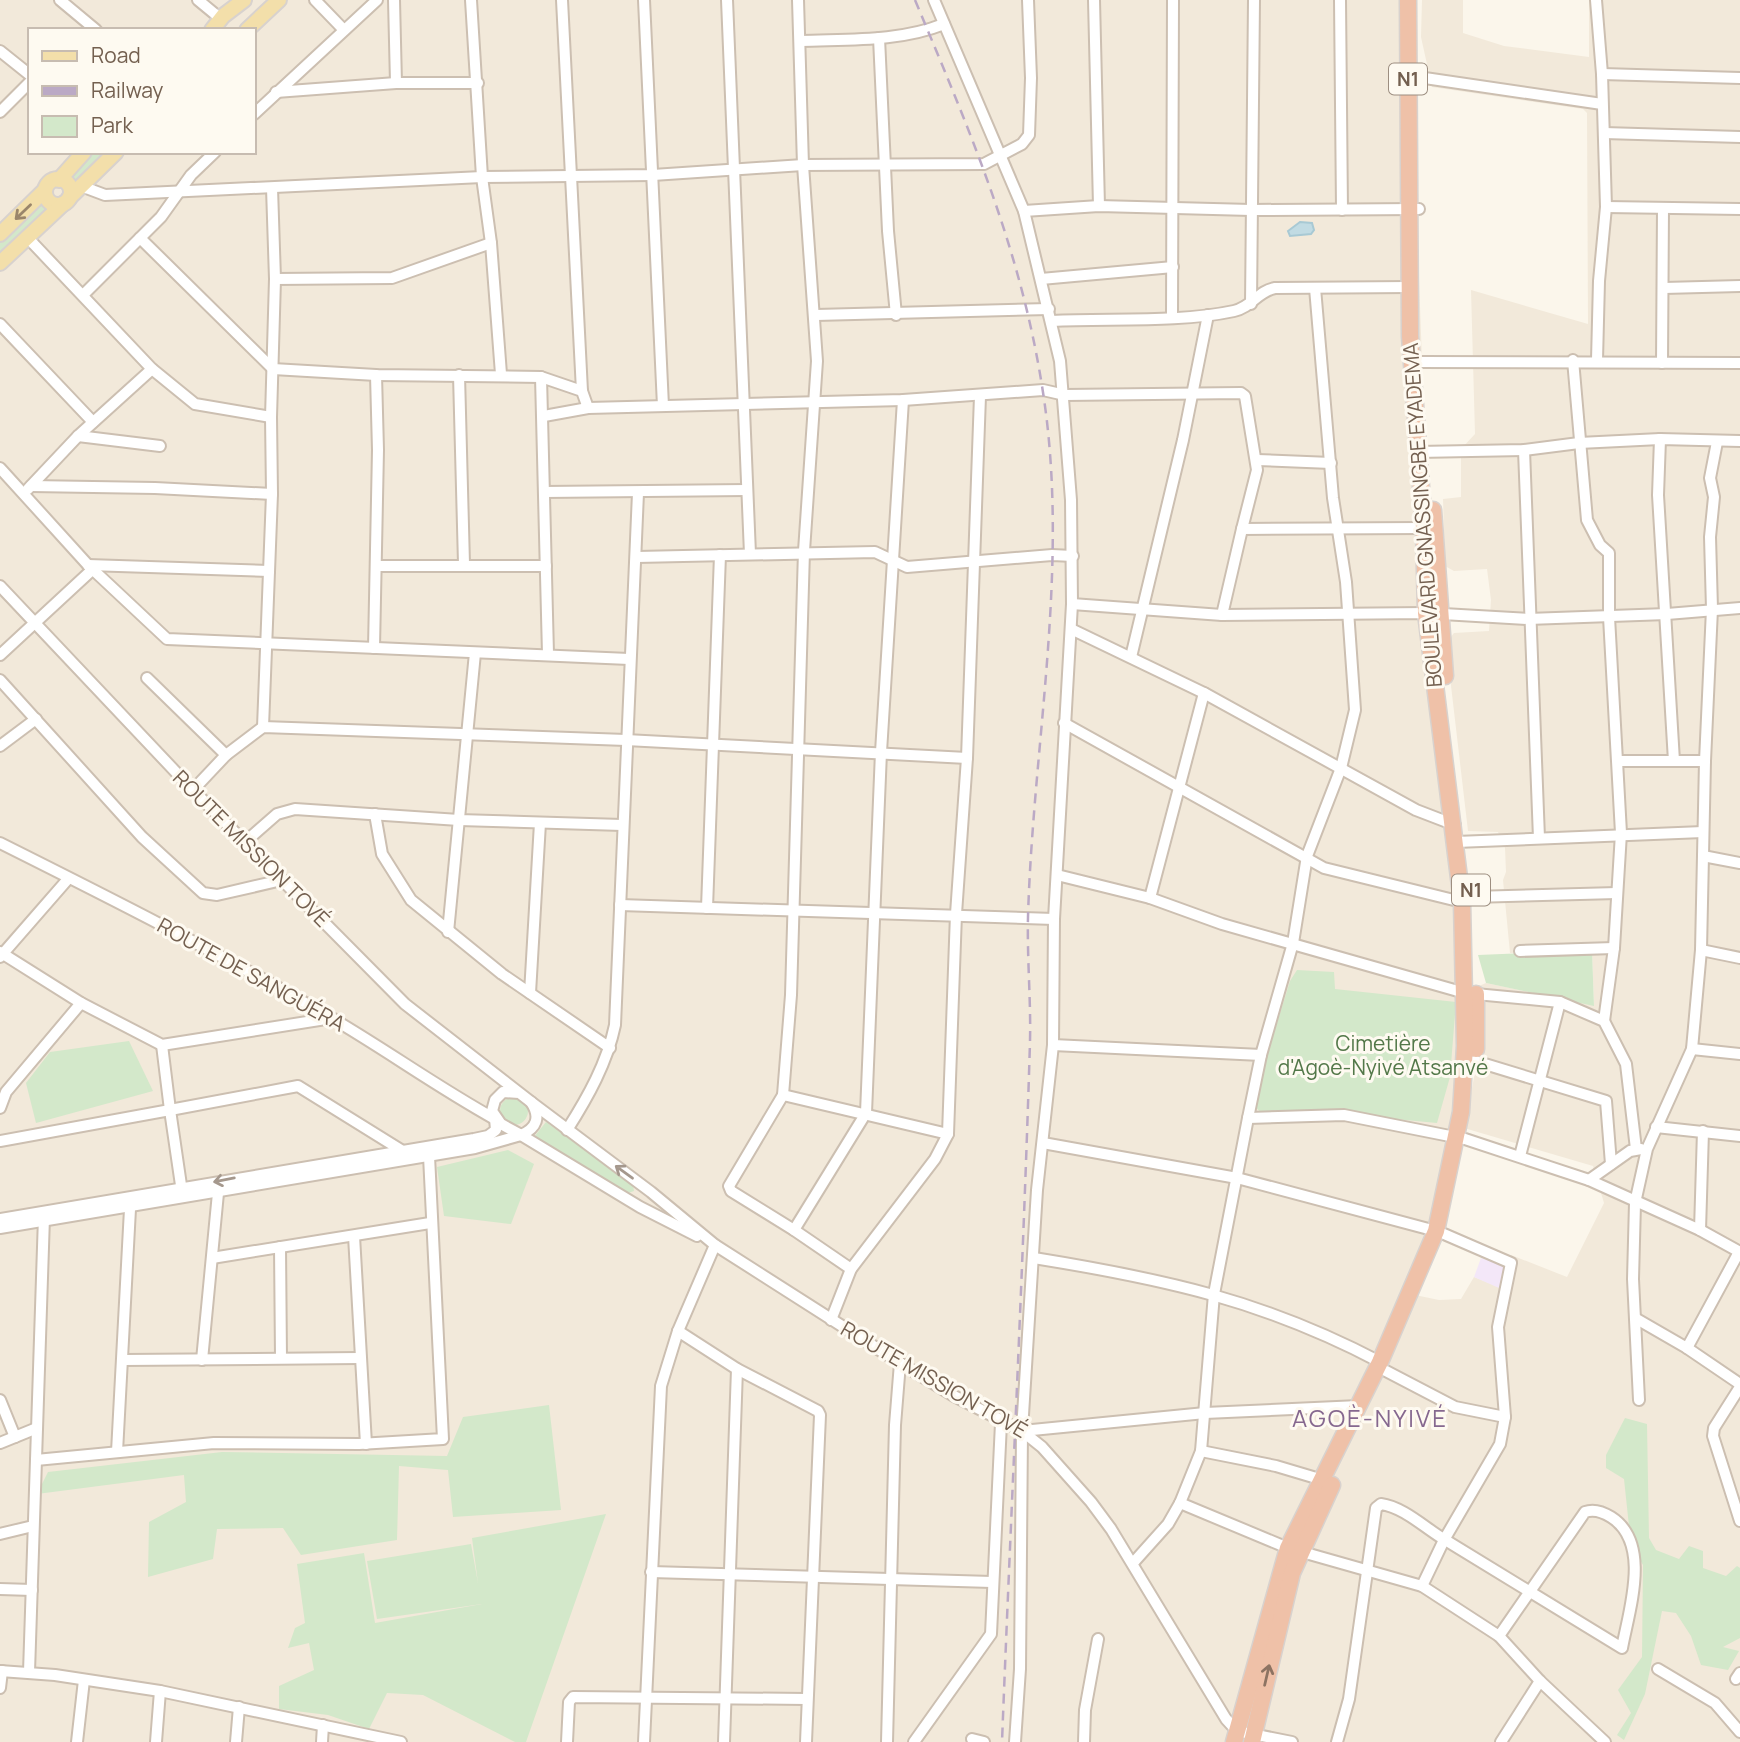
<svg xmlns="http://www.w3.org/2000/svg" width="1740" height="1742" font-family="Manrope,sans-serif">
	<rect width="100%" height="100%" fill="#fbf6eb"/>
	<path fill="#f2e9da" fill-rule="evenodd" d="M0,0h1409l22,612 39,401 -45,259 -10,23 24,5 22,-1 13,-22 25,10 12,-32 56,22 37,-74 -11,-37 -129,-38 14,-70 1,-72 7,-3 108,22 -2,-54 -82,2 -7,-73 3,-8 -1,-24 -7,-16 -30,-1 -22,-188 8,-10 35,-2 2,-31 -4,-31 -33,2 -9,-5 -2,-67 18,-2v-48l14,-15 -4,-144 117,34 -1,-211 -4,-4 -151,-22 -11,-50 1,-37h41v33l41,13 85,11v-57h151v1742h-476l-11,-3 -1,3h-1252zM30,30h224v122h-224z"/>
	<polygon fill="#f3e7f8" points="1481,1258 1505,1266 1499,1288 1474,1277"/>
	<g fill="#d3e8ca">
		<polygon points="92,152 106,152 75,183 67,175"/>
		<polygon points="39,203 47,211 0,254 0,241"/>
		<polygon points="1592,950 1594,1006 1486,983 1478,955"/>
		<polygon points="1297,970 1334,972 1335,989 1456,1002 1450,1077 1437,1123 1331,1113 1266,1117 1252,1104 1290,981"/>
		<polygon points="129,1041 153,1091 36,1123 26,1083 50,1052"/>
		<circle cx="514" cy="1111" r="14"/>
		<polygon points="546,1122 633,1185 634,1191 628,1193 534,1137"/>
		<polygon points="508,1150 534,1164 511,1224 444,1216 437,1167"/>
		<polygon points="549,1405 561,1510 453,1517 448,1470 399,1466 397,1540 301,1555 283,1528 217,1529 213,1559 148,1577 149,1522 186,1502 184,1475 37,1494 48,1472 222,1452 447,1456 463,1417"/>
		<polygon points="1625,1418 1647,1424 1649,1538 1656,1550 1679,1559 1689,1546 1703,1551 1703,1568 1726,1576 1737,1566 1740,1568 1740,1638 1723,1647 1739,1651 1728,1670 1701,1665 1691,1636 1676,1613 1662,1611 1645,1694 1624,1740 1617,1735 1631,1713 1618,1690 1642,1657 1643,1565 1631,1545 1624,1479 1606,1468 1606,1455"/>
		<polygon points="606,1514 526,1742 515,1742 423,1695 387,1693 369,1729 328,1715 279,1709 279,1686 314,1670 309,1643 288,1648 295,1628 305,1623 297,1564 364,1553 375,1623 482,1604 377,1619 367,1561 471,1544 478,1583 472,1538"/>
	</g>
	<polygon fill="#c1dbe3" stroke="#a8c9d4" stroke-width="2" points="1300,222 1312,223 1314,230 1311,234 1290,236 1288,231"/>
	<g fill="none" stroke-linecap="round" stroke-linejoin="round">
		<defs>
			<g id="minor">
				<polyline points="60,0 96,30"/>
				<polyline points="198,0 221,19"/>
				<polyline points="315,0 343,29"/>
				<polyline points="394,0 396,83"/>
				<polyline points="471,0 482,177 491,243 501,374"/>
				<polyline points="562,0 582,391"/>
				<polyline points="644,0 663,406"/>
				<polyline points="727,0 750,554"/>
				<polyline points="798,0 803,165 817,361 804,551 791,995 783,1095 948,1134"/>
				<polyline points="934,0 1024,211 1060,361 1071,500 1072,604 1054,919 1053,1045 1037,1190 1022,1431 1020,1669 1015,1742"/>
				<polyline points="1094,0 1099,206"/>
				<polyline points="1340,0 1342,210"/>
				<polyline points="1596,0 1602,74 1606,207 1599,281 1597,360"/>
				<polyline points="879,38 888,231 896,315"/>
				<path d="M800,41c48,-2 99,1 144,-17"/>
				<polyline points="0,51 30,75"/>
				<polyline points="1602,74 1740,78"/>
				<polyline points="1418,77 1602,104"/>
				<polyline points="276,92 396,83 478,83"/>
				<polyline points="0,112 30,82"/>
				<polyline points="254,114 377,0"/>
				<polyline points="1604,133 1740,137"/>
				<polyline points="81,186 105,195 482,177 653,175 803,165 984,164 1022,144 1029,135 1031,78 1028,0"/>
				<polyline points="1606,207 1740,209"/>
				<polyline points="1024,211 1099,206 1251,210 1419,209"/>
				<polyline points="27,237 152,369 195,404 271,417"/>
				<polyline points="140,238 273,369 376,375 541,377 582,391 588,408"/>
				<polyline points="275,279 392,278 491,243"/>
				<polyline points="1041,279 1173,267"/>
				<polyline points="1664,288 1740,286"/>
				<polyline points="83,295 161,217 191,175 215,152"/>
				<polyline points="1251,304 1254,0"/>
				<polyline points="816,315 1049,309"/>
				<polyline points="1172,316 1173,0"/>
				<path d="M1052,321c58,-3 126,2 182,-10 18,-4 24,-20 41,-23l135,-1"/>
				<polyline points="0,324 93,422"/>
				<polyline points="1573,360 1587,520 1600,545 1609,553 1609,617 1621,833 1614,948 1604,1021"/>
				<polyline points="1419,362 1740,363"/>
				<polyline points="1662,363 1663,208"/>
				<polyline points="459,375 464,564"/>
				<polyline points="541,377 548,654"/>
				<polyline points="544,416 588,408 903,400 1043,390 1065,395 1241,393 1245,396 1257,470 1242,529"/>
				<polyline points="78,436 160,446"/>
				<polyline points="1660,439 1658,495 1674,761"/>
				<polyline points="1524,450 1539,838"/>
				<polyline points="1418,452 1524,450 1579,443 1660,439 1740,441"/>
				<polyline points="1257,460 1331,463"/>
				<polyline points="0,468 88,565 167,639 629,659"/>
				<polyline points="31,486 155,488 272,494"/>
				<polyline points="28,489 78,436 152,369"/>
				<polyline points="544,492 747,490"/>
				<polyline points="637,557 875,552 907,567 1052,555 1073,556"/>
				<polyline points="88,565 269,571"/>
				<polyline points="377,566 546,566"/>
				<path d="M0,586l189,200 216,218 126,98c10,15 6,26 -10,33l-20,-11 -9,-13 3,-11 8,-8 16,1"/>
				<polyline points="1072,604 1222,615 1426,613 1528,619 1667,614 1740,608"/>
				<polyline points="1222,615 1242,529 1424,528"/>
				<polyline points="1071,629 1204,693 1416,810 1455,825"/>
				<polyline points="374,648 378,450 376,375"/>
				<polyline points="0,655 93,569"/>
				<polyline points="1131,657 1183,440 1208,315"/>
				<polyline points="147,678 226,755"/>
				<polyline points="0,680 142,837 203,893 217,895 282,880"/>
				<polyline points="1064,723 1324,868 1462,902"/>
				<polyline points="263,727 272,494 271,417 275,279 272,188"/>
				<polyline points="0,746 36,719"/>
				<polyline points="1618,761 1705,761"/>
				<polyline points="193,790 226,755 263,727 626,740 967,758"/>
				<polyline points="375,814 382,854 411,900 502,974 610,1048"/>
				<polyline points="245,842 277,814 295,809 459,820 622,825"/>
				<polyline points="1456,842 1703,832"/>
				<path d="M0,843c110,55 221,111 328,173 57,33 109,71 167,103"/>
				<polyline points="1703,856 1740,863"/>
				<polyline points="1057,875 1150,898 1222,924 1465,993 1560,1002 1604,1021 1626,1064 1636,1149"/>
				<polyline points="1472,897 1617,893"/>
				<polyline points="1150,898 1204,693"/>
				<polyline points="620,905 1054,919"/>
				<polyline points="707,908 720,555"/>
				<polyline points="448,932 475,653"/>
				<polyline points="1701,950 1740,958"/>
				<polyline points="1520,951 1614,948"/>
				<polyline points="0,952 81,1003 162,1045 332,1018"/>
				<polyline points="0,957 68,879"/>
				<polyline points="530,993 540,823"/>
				<polyline points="162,1045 170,1110 298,1086 401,1150"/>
				<polyline points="1053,1045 1261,1055"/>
				<polyline points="1692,1049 1740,1054"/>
				<polyline points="1475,1061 1606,1101 1611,1164"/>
				<polyline points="783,1095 729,1186 731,1191 794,1230"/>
				<polyline points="531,1102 651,1192 715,1245 900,1363 954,1396 1022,1431 1042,1447 1091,1502 1111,1529 1226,1719 1237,1731 1292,1742"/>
				<polyline points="0,1108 6,1092 81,1003"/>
				<polyline points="1248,1118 1344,1115 1465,1139 1589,1180 1700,1230 1740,1252"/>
				<polyline points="1656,1127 1740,1136"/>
				<path d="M567,1130c21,-33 40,-67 48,-105l23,-532"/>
				<polyline points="521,1135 640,1207 697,1236"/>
				<polyline points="0,1141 170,1110 182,1192"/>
				<polyline points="1043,1143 1237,1178 1436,1231"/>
				<polyline points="1520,1156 1560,1002"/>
				<polyline points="1589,1180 1630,1151 1641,1149"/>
				<polyline points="0,1219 474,1139 488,1136 496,1130 495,1118"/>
				<polyline points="0,1228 475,1148 521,1135"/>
				<polyline points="1700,1230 1703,1131"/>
				<polyline points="354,1236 366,1444"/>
				<polyline points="280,1247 281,1358"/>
				<polyline points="212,1258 430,1223"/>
				<path d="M1034,1258c130,21 228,42 346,104"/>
				<polyline points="851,1269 794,1230 866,1113 881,752 903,400"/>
				<polyline points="1635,1318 1687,1348 1740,1384"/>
				<polyline points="831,1320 851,1269 935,1159 948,1134 956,914 967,758 980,396"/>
				<polyline points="678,1331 737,1369 818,1411 820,1415 806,1742"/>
				<polyline points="1687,1348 1739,1252"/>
				<polyline points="123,1360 360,1358"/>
				<polyline points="202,1360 218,1193"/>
				<polyline points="1386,1371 1455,1407 1505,1417"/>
				<polyline points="1740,1387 1714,1428 1713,1436 1740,1521"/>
				<polyline points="0,1400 15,1437"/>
				<polyline points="1639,1400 1633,1279 1635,1203 1647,1149 1692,1049 1701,950 1705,761 1712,609 1710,537 1714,497 1710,478 1717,442"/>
				<polyline points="1022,1431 1205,1413 1359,1406"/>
				<polyline points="0,1443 37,1428"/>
				<polyline points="1201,1451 1276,1466 1323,1480"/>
				<polyline points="117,1452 130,1209"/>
				<polyline points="36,1460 214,1443 359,1444 443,1439 429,1156"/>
				<polyline points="1180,1503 1288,1548 1422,1586 1499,1636 1540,1681 1605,1742"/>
				<polyline points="0,1534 33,1526"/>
				<polyline points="1133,1563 1168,1524 1180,1503 1201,1451 1214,1294 1248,1118 1261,1055 1293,943 1307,856 1341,768 1355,710 1346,582 1333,498 1315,288"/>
				<polyline points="651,1572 992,1582"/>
				<polyline points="1422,1586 1444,1540 1500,1444 1505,1417 1498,1327 1511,1263 1444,1234"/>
				<polyline points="0,1589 32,1590"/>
				<polyline points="1658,1669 1715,1703 1740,1732"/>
				<polyline points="0,1671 55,1675 160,1691 401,1742"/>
				<polyline points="29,1672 44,1217"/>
				<polyline points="1736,1679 1740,1673"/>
				<polyline points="0,1688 2,1671"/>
				<polyline points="972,1739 984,1742"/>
				<polyline points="77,1742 84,1680"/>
				<polyline points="156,1742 160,1691"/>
				<polyline points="236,1742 239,1707"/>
				<polyline points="322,1742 323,1725"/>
				<polyline points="567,1742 569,1702 573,1697 807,1699"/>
				<polyline points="644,1742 661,1386 678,1331 715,1245"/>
				<polyline points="724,1742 737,1369"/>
				<polyline points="887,1742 895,1425 900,1363"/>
				<polyline points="914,1742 991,1634 1001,1423"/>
				<polyline points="1084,1742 1085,1710 1098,1639"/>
				<path d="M1337,1742l12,-43 27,-191 5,-4c22,3 43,23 61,34 60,37 120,73 180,110 7,-38 30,-105 -11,-131 -8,-5 -18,-8 -26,-5l-86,124"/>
				<polyline points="1501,1742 1540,1681"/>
			</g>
			<g id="major">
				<polyline points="212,30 223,16 244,0"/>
				<polyline points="247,30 279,0"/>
				<circle cx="58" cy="192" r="13"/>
				<polyline points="59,180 84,152"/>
				<polyline points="69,198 116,152"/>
				<polyline points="0,234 45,190"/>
				<polyline points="0,263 64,203"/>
			</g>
			<g id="highway">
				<polyline points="1433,510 1445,676"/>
				<polyline points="1476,1049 1476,994"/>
				<polyline points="1234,1742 1288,1548 1380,1362 1436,1231 1461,1112 1465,1046 1462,902 1426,613 1424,528 1410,336 1408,0"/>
				<polyline points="1252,1742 1292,1573 1332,1485"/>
			</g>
		</defs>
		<use href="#minor" stroke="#ccbfb1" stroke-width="14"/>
		<use href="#major" stroke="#d8d2ce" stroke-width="18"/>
		<use href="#highway" stroke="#d8d2ce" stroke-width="19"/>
		<use href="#minor" stroke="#fff" stroke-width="10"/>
		<use href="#major" stroke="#f3dfaa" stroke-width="14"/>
		<use href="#highway" stroke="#efc1a8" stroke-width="16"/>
		<path stroke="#bba9c5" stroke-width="2.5" stroke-dasharray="10 7" stroke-linecap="butt" d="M915,0c54,129 105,247 127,386 29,177 -9,355 -14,531 -1,42 3,83 2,125 -7,233 -19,467 -28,700"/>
	</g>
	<defs><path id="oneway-shaft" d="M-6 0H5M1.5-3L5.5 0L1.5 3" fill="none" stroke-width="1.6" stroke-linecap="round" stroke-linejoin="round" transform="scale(1.75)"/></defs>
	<use stroke="#9a866b" href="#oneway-shaft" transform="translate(23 212) rotate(136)"/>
	<g stroke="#a5988d">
		<use href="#oneway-shaft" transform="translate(624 1172) rotate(-144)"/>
		<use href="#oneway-shaft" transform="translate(224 1180) rotate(169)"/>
	</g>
	<use stroke="#8d7362" href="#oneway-shaft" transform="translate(1267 1675) rotate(-77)"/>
	<g text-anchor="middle" stroke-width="6" stroke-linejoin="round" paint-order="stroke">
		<g fill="#fefaf1" stroke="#9d8e80" stroke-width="2">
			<rect x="1389" y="63.5" width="38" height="31" rx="5"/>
			<rect x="1452" y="874.5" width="38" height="31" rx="5"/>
		</g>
		<g font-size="19" font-weight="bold" fill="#746050">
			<text x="1408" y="86">N1</text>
			<text x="1471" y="897">N1</text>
		</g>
		<g font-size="21" fill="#746050" stroke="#fefaf1">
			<text transform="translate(1423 515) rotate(-94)" y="7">BOULEVARD GNASSINGBE EYADEMA</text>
			<text transform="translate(251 849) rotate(45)" y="7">ROUTE MISSION TOVÉ</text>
			<text transform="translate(251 975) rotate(29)" y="7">ROUTE DE SANGUÉRA</text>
			<text transform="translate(934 1380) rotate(30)" y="7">ROUTE MISSION TOVÉ</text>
		</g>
		<g font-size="21" fill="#537849" stroke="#fefaf1">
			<text x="1383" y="1051">Cimetière<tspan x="1383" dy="24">d'Agoè-Nyivé Atsanvé</tspan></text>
		</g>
		<g font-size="24" letter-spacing="2" fill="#86688f" stroke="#fefaf1">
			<text x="1370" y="1427">AGOÈ-NYIVÉ</text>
		</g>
	</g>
	<rect x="28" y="28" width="228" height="126" fill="#fefaf1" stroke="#c7bcb1" stroke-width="2"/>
	<rect x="42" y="51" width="35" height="10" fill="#f3dfaa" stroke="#c7bcb1" stroke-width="2"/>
	<text x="91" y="63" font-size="21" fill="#746050">Road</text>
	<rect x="42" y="86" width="35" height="10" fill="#bba9c5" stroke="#c7bcb1" stroke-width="2"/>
	<text x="91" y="98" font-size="21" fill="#746050">Railway</text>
	<rect x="42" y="116" width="35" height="21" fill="#d3e8ca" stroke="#c7bcb1" stroke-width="2"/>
	<text x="91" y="133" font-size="21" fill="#746050">Park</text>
</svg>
